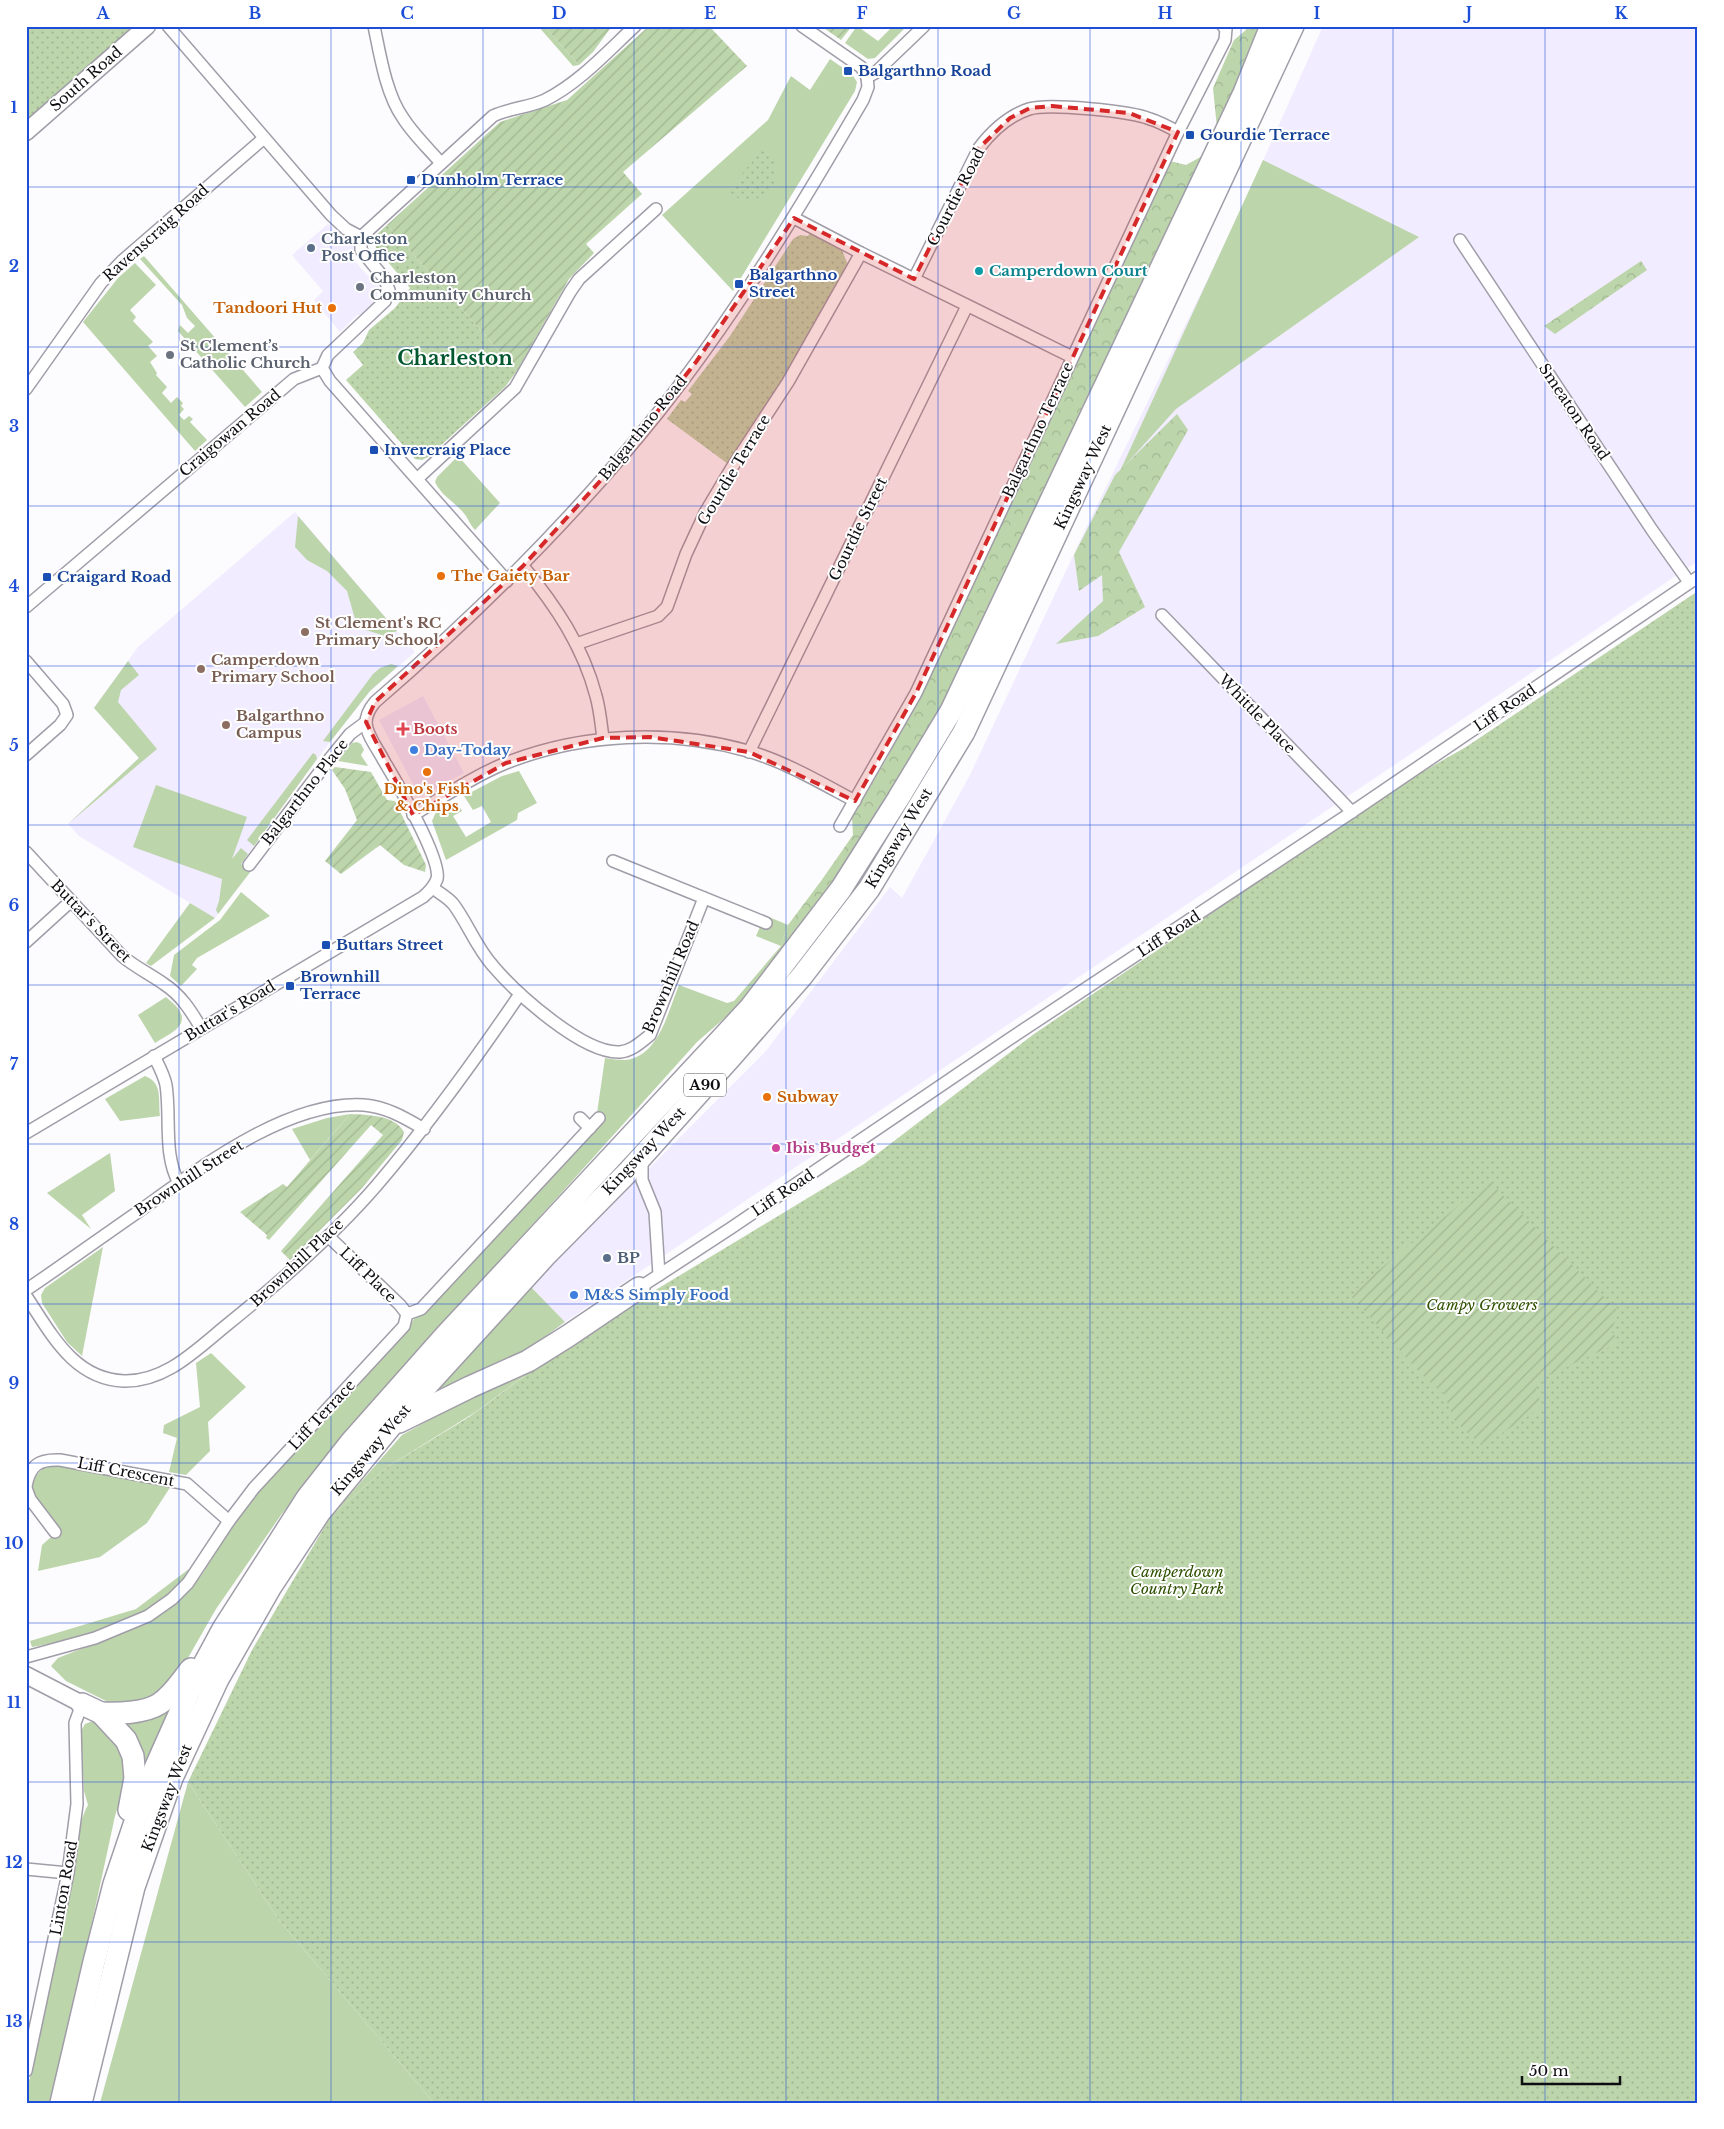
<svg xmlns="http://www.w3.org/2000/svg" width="1724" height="2129" font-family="'Libre Baskerville',serif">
	<defs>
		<pattern id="forest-crowns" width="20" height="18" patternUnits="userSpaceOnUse" patternTransform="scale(1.25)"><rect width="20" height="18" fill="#bdd5ab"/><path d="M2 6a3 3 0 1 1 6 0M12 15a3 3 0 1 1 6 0" fill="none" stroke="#a1b692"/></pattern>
		<pattern id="park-dots" width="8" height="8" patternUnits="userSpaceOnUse" patternTransform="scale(1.25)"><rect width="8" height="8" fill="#bdd5ab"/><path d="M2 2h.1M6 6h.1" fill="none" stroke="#a1b692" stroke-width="1.8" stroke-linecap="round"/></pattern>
		<pattern id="garden-furrows" width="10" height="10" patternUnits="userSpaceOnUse" patternTransform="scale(1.25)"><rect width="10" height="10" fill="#bdd5ab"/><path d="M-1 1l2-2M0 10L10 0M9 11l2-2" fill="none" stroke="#a1b692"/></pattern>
	</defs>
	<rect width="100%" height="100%" fill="#fcfbfe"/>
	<g fill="#f1ecff">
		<polygon points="1323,26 1698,26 1698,561 565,1322 531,1287 766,1051 890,887 902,898 970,775 1087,526 1237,219"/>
		<polygon points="328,224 338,235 345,235 354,246 353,259 367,275 373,275 379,286 375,304 363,315 357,315 340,332 314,300 323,291 292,255"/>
		<polygon points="295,512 415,652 370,691 330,742 241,863 251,871 215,918 79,836 68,824 139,758 94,708 138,647"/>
		<polygon points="423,696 464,773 420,797 379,720"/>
	</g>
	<g fill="#bdd5ab">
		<polygon points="538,26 544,26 579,65 573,66"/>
		<polygon points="857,26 878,41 893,26 907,26 875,58 868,59 845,43"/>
		<polygon points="830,59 852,74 857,82 855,91 733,291 662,215 768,120 791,76 810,90"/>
		<polygon points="1263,160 1419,237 1176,409 1120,471"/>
		<polygon points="144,256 262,392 245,407 178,331 180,325 188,333 195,326 187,318 182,305 140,259"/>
		<polygon points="135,263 156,285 130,310 136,317 133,321 153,342 148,346 157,356 150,362 157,373 156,375 167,387 162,393 171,403 177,397 183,403 181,406 184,409 179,415 184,420 189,416 193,419 190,422 207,440 195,451 83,322 118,278"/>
		<path d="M458,456l42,47 -25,27c-4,-4 -6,-9 -9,-14 -9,-13 -24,-19 -31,-34l2,-5z"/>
		<polygon points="298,516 397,631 385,636 366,630 355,619 347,591 327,571 307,560 295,547"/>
		<polygon points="128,661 139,675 121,690 118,702 157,749 68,824 139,758 94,708"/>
		<polygon points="391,664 398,666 370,691 330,742 323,741 373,674 380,668"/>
		<polygon points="357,742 361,744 364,750 361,755 368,766 338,761 352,743"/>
		<polygon points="313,753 316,755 317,759 254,846 247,840"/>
		<polygon points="519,771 537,803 518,813 517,820 446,860 432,821 436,812 456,801 462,811 453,816 466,837 491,822 482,806 473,810 464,796 502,776"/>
		<polygon points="156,785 247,817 232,859 241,848 248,854 241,864 251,871 218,914 216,910 219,901 222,879 133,847"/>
		<polygon points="241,892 270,916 197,958 192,965 197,969 181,986 170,976 174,955 220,920"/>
		<polygon points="190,903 215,918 151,966 146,963"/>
		<path d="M769,917l19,8 -7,20 5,3 -51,61 -38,33 -329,366 -87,107 -65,94 -47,82 -47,18 -56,-28 -15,-15 7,-8 94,-37 24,-17 25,-28 23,-37 35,-48 147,-159 8,-13 15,-10 175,-189 -7,-7 8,-55c7,1 14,2 20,2 34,-3 43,-49 54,-75l48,18 7,-2 47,-55 -25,-10 4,-9h4z"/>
		<path d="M166,997c4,4 12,9 14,15 9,15 -15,24 -25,31l-17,-28z"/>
		<path d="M145,1076c18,7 13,23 15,40l-40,5 -15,-22z"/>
		<polygon points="350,1114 310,1160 292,1129 327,1118"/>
		<polygon points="110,1153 115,1191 82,1215 91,1229 47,1193"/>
		<polygon points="103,1247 82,1356 67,1342 42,1303 41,1295 45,1288"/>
		<polygon points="531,1287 565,1322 513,1360 423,1401"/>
		<polygon points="211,1353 246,1387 208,1422 210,1451 186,1475 169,1472 177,1438 163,1433 164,1425 200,1407 196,1363"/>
		<polygon points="530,1372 474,1413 387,1467 331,1516 402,1435 477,1394 517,1375"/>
		<polygon points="59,1465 171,1486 147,1523 100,1557 38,1571 42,1545 59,1530 34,1496 32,1480 44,1467"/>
		<path d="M189,1569h2c-7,9 -14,19 -23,27 -37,30 -90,43 -136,51l-2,-6 106,-32z"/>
		<polygon points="175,1697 142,1779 119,1719"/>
		<path d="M93,1721l19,10 18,26 -5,39 -6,7 -4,13 -62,287h-27v-8c16,-71 32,-141 46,-212 4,-24 4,-57 16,-78l-4,-14 -3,-60 4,-7z"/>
		<polygon points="188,1782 279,1920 434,2103 100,2103"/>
	</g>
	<g fill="url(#forest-crowns)">
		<polygon points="1245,26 1263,26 1217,128 1213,88 1234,40 1246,30"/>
		<polygon points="1204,155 1099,378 941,706 891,795 834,884 786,948 781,945 788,925 821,881 853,835 852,818 887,758 919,695 1170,161 1186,165"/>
		<polygon points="1641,261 1647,270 1555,334 1544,326"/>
		<polygon points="1177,414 1188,430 1119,552 1145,607 1098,636 1056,644 1103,601 1102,575 1079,591 1074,555 1115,475"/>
	</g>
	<g fill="url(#park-dots)">
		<polygon points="26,26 137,26 26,123"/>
		<path d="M764,148c3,4 8,8 10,12 10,22 -10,44 -33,39 -5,-1 -10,-6 -14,-8z"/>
		<polygon points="387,225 517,371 505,387 428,457 422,460 415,459 346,380 363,365 353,352 363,343 369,330 395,308 410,288 376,248 374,237"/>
		<polygon points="810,233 842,250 848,265 784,378 728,464 667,419 681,400 685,402 692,394 688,391 730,336 793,239 800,235 808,236"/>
		<polygon points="1698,591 1698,2103 434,2103 279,1920 188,1782 252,1650 331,1516 387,1467 469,1417 548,1359 606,1320 864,1164 1034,1034 1228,902 1259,876 1352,812 1466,747"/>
	</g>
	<g fill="url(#garden-furrows)">
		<polygon points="544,26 612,26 593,52 579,65"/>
		<polygon points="649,26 709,26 747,66 623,172 642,194 586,244 594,253 569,279 517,371 387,225 500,122 567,100"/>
		<polygon points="821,26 852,26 841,40"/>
		<polygon points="335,767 371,772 387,800 395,801 426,865 425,872 404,865 380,845 341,874 325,861 357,820 345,789 332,770"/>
		<path d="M350,1114c18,1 45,1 54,18l-2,8 -40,48 -72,72 -9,-9 102,-116 -12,-10 -102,115 -3,-2 1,-3 -27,-23 43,-28 4,3z"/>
		<polygon points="1489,1181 1619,1312 1611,1331 1620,1342 1534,1382 1542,1407 1482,1446 1454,1420 1444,1394 1420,1373 1352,1297 1359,1286"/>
	</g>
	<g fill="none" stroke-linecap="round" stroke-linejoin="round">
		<defs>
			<g id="street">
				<polyline points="168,26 331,215 346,229 361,237"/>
				<path d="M374,26c6,29 12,68 29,92 10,16 25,30 37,44"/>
				<polyline points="802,26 861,67 867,77"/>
				<polyline points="867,77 875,73 924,26"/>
				<polyline points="794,218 861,253 1072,357"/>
				<path d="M361,237l132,-121c16,-8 35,-8 52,-16 34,-17 62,-48 90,-74"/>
				<polyline points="1460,240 1652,530 1689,582"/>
				<path d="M914,279l65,-131c13,-17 29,-32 50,-39 19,-6 102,2 121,10 10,3 19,8 28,13"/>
				<polyline points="322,368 330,381 507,581"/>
				<polyline points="26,389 101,283 122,261 264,138"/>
				<polyline points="417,479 515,388 570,292 579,279 656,209"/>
				<path d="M523,566c32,39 60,80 73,130 4,14 5,28 7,42"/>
				<polyline points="26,607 294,379 322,368 328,355 385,301 389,290 384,278 361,250 361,237"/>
				<polyline points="1162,615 1352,812"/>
				<polyline points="576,644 658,616 667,607 686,554 706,511 731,469 788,382 861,253"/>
				<polyline points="26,661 63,704 67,715 60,725 26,755"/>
				<polyline points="749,752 967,306"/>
				<path d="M413,815c30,-18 61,-39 93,-52 76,-30 164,-34 242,-12 38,11 73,32 107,50"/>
				<polyline points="840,826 916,693 1178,132 1225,40 1226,29 1223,26"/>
				<path d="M26,852l96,104c13,11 28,18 42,28 17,11 27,27 37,44"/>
				<polyline points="613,861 766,923"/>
				<polyline points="249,865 328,761 350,734 366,722"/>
				<path d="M433,888c6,5 16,10 21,17 14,19 22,42 39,61 23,27 90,88 127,86 12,-1 21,-10 30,-17l54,-137"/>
				<polyline points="26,942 71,901"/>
				<path d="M154,1056c5,10 10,19 12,29 5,32 -3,70 13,98"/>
				<polyline points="580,1118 590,1128"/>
				<path d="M26,1133l397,-236c6,-5 11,-10 14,-18 5,-19 -41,-98 -53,-118 -6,-12 -17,-25 -18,-38 0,-8 4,-15 9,-21 102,-88 197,-182 282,-288 78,-98 143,-206 206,-314l5,-13 -1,-10"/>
				<polyline points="642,1158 642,1180 655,1212 659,1275"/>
				<polyline points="328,1236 400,1305 407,1314"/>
				<polyline points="639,1288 731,1228 1008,1040 1352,812 1698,577"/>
				<path d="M26,1290c37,-25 73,-51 109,-76 61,-43 151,-114 229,-109 23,2 41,13 60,24"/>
				<path d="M26,1296c25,37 47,83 98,85 42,1 73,-32 104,-57 52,-42 105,-88 149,-139 52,-61 98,-125 143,-191"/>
				<polyline points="407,1314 421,1309 599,1118"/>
				<path d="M26,1486c4,-21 13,-27 34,-26l127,24 42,37"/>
				<polyline points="26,1488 30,1499 55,1532"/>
				<polyline points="26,1657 95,1638 148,1616 172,1599 188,1583 229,1521 254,1488 404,1326 407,1314"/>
				<polyline points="26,1869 68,1873"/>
				<polyline points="26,2071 68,1873 77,1804 75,1723 82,1704"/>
			</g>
			<g id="secondary">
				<polyline points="26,132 147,26"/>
				<polyline points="26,1675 82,1704"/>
			</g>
			<g id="highway">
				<polyline points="399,1422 470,1387 528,1361 568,1336 639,1288"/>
				<polyline points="82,1704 101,1713 126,1740 133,1756 135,1778 129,1810"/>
				<path d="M101,1713c16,1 44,0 58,-9 13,-8 22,-23 32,-35"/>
				<polyline points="61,2103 94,1962 114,1884 138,1813 156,1766 189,1692 223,1629 307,1498 351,1442 445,1336 750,1008 841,889 898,799 951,711 1244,93 1271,26"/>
				<polyline points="81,2103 134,1887 172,1778 218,1679 270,1588 320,1512 400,1415 547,1254 628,1172 732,1056 802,976 869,889 964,732 1293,26"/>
			</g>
		</defs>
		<use href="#street" stroke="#a09da8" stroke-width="14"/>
		<use href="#secondary" stroke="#a09da8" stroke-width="19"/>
		<use href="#highway" stroke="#a09da8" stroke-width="24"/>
		<use href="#street" stroke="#fff" stroke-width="11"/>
		<use href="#secondary" stroke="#fff" stroke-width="16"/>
		<use href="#highway" stroke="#fff" stroke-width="21"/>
	</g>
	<path fill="#d62828" fill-opacity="0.2" stroke="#d62828" stroke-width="4" stroke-dasharray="10 6" stroke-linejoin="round" d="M1052,106l77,7 49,19 -262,561 -61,108 -106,-49 -99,-15 -47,1 -97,25 -93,52 -47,-93 9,-20 148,-136 98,-108 75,-96 98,-144 120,61 65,-131 31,-30 20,-10z"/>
	<path fill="none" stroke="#1d4ed8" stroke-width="1" stroke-opacity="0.55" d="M179,26v2077M331,26v2077M483,26v2077M634,26v2077M786,26v2077M938,26v2077M1090,26v2077M1241,26v2077M1393,26v2077M1545,26v2077M26,187h1672M26,347h1672M26,506h1672M26,666h1672M26,825h1672M26,985h1672M26,1144h1672M26,1304h1672M26,1463h1672M26,1623h1672M26,1782h1672M26,1942h1672"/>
	<g fill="#1a4fb4" stroke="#fff" stroke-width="2">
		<rect x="843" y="66" width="10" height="10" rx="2.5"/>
		<rect x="1185" y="130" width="10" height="10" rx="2.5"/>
		<rect x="406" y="175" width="10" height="10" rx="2.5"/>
		<rect x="734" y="279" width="10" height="10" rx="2.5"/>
		<rect x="369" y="445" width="10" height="10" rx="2.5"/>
		<rect x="42" y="572" width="10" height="10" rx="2.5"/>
		<rect x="321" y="940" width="10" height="10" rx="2.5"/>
		<rect x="285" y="981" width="10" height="10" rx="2.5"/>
	</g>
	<g fill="#5c6f8a" stroke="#fff" stroke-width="2">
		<circle cx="311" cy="248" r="5"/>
		<circle cx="607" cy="1258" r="5"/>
	</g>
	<circle fill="#0f9aa8" stroke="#fff" stroke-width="2" cx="979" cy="271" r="5"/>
	<g fill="#6b7280" stroke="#fff" stroke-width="2">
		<circle cx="360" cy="287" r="5"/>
		<circle cx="170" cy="355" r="5"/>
	</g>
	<g fill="#e8710a" stroke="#fff" stroke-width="2">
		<circle cx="332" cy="308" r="5"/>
		<circle cx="441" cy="576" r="5"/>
		<circle cx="427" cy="772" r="5"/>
		<circle cx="767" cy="1097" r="5"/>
	</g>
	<g fill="#8d6e63" stroke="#fff" stroke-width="2">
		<circle cx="305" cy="632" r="5"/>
		<circle cx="201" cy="669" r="5"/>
		<circle cx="226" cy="725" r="5"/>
	</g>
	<path fill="#e0444e" stroke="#fff" stroke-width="2" d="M400.5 721.5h5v5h5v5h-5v5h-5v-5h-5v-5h5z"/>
	<g fill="#3f7fe0" stroke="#fff" stroke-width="2">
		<circle cx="414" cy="750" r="5"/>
		<circle cx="574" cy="1295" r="5"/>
	</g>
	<circle fill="#d1479c" stroke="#fff" stroke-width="2" cx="776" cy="1148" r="5"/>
	<g text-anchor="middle" stroke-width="4" stroke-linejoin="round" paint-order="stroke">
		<rect fill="#fff" stroke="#565658" stroke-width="1" x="684" y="1073.5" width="42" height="23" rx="4"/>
		<g font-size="14" font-weight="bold" fill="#0e0d11">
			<text x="705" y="1090">A90</text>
		</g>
		<g font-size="15" font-weight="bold" fill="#164399" stroke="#fff" text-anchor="start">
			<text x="858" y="76">Balgarthno Road</text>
			<text x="1200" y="140">Gourdie Terrace</text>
			<text x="421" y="185">Dunholm Terrace</text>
			<text x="749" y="280">Balgarthno<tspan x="749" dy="17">Street</tspan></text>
			<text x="384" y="455">Invercraig Place</text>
			<text x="57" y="582">Craigard Road</text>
			<text x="336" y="950">Buttars Street</text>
			<text x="300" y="982">Brownhill<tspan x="300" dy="17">Terrace</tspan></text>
		</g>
		<g font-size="15" fill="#0e0d11" stroke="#fff">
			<text transform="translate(86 79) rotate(-41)" y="5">South Road</text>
			<text transform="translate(956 197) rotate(-63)" y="5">Gourdie Road</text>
			<text transform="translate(156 233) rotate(-42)" y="5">Ravenscraig Road</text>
			<text transform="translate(1574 412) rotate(56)" y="5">Smeaton Road</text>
			<text transform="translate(643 428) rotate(-51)" y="5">Balgarthno Road</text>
			<text transform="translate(1038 430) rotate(-65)" y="5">Balgarthno Terrace</text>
			<text transform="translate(230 433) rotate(-40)" y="5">Craigowan Road</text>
			<text transform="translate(734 470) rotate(-59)" y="5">Gourdie Terrace</text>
			<text transform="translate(1083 477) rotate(-65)" y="5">Kingsway West</text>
			<text transform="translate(858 529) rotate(-64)" y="5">Gourdie Street</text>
			<text transform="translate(1505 708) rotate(-34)" y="5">Liff Road</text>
			<text transform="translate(1257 714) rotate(46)" y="5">Whittle Place</text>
			<text transform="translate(305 792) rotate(-52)" y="5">Balgarthno Place</text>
			<text transform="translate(899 838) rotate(-59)" y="5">Kingsway West</text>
			<text transform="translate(91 921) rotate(46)" y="5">Buttar's Street</text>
			<text transform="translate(1169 934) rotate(-33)" y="5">Liff Road</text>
			<text transform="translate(671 977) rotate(-67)" y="5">Brownhill Road</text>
			<text transform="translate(230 1011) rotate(-31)" y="5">Buttar's Road</text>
			<text transform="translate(644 1151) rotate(-47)" y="5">Kingsway West</text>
			<text transform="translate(189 1178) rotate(-33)" y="5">Brownhill Street</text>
			<text transform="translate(783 1193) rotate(-34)" y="5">Liff Road</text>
			<text transform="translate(297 1263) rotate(-43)" y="5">Brownhill Place</text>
			<text transform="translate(368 1275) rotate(44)" y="5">Liff Place</text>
			<text transform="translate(322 1415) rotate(-47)" y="5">Liff Terrace</text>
			<text transform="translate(371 1450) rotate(-50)" y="5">Kingsway West</text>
			<text transform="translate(126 1472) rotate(11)" y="5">Liff Crescent</text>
			<text transform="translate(167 1798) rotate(-69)" y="5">Kingsway West</text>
			<text transform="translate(64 1888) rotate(-80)" y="5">Linton Road</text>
		</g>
		<g font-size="15" font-weight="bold" fill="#4e5e75" stroke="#fff" text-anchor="start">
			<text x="321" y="244">Charleston<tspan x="321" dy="17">Post Office</tspan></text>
			<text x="617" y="1263">BP</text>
		</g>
		<g font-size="15" font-weight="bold" fill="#0d838f" stroke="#fff" text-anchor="start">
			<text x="989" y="276">Camperdown Court</text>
		</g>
		<g font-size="15" font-weight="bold" fill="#5b616d" stroke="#fff" text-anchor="start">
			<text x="370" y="283">Charleston<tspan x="370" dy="17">Community Church</tspan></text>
			<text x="180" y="351">St Clement’s<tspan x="180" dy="17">Catholic Church</tspan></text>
		</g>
		<g font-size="15" font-weight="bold" fill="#c56008" stroke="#fff" text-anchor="start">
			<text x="322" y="313" text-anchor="end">Tandoori Hut</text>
			<text x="451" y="581">The Gaiety Bar</text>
			<text x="427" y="794" text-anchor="middle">Dino's Fish<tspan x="427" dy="17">&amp; Chips</tspan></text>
			<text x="777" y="1102">Subway</text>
		</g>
		<g font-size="15" font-weight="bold" fill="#785e54" stroke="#fff" text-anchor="start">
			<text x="315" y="628">St Clement's RC<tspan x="315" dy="17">Primary School</tspan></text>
			<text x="211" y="665">Camperdown<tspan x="211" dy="17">Primary School</tspan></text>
			<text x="236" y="721">Balgarthno<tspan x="236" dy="17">Campus</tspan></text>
		</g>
		<g font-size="15" font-weight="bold" fill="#be3a42" stroke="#fff" text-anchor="start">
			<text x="413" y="734">Boots</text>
		</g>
		<g font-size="15" font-weight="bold" fill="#366cbe" stroke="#fff" text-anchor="start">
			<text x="424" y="755">Day-Today</text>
			<text x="584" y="1300">M&amp;S Simply Food</text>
		</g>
		<g font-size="15" font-weight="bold" fill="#b23c85" stroke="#fff" text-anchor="start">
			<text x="786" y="1153">Ibis Budget</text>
		</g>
		<g font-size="15" font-style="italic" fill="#2f5100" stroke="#fff">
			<text x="1482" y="1310">Campy Growers</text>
			<text x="1177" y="1577">Camperdown<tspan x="1177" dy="17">Country Park</tspan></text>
		</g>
		<g font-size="20" font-weight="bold" fill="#01582f" stroke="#fff">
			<text x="455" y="365">Charleston</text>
		</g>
	</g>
	<rect width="1724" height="2129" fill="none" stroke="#ffffff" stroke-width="55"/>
	<path d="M1522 2076v8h98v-8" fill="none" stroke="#0e0d11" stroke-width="2.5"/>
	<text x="1529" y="2076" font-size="15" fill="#0e0d11" stroke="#ffffff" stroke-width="4" paint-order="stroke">50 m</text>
	<rect x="28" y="28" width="1668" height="2074" fill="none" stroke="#1d4ed8" stroke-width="2"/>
	<g font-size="16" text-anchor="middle" font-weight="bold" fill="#1d4ed8">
		<text x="103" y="19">A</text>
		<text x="255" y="19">B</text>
		<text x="407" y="19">C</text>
		<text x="559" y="19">D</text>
		<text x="710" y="19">E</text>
		<text x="862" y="19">F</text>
		<text x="1014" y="19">G</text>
		<text x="1165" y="19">H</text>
		<text x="1317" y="19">I</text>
		<text x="1469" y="19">J</text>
		<text x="1621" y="19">K</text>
		<text x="14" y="113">1</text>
		<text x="14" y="272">2</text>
		<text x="14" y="432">3</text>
		<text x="14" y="592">4</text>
		<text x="14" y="751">5</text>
		<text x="14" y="911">6</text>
		<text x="14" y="1070">7</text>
		<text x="14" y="1230">8</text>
		<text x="14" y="1389">9</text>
		<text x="14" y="1549">10</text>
		<text x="14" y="1708">11</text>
		<text x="14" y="1868">12</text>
		<text x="14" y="2027">13</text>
	</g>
</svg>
